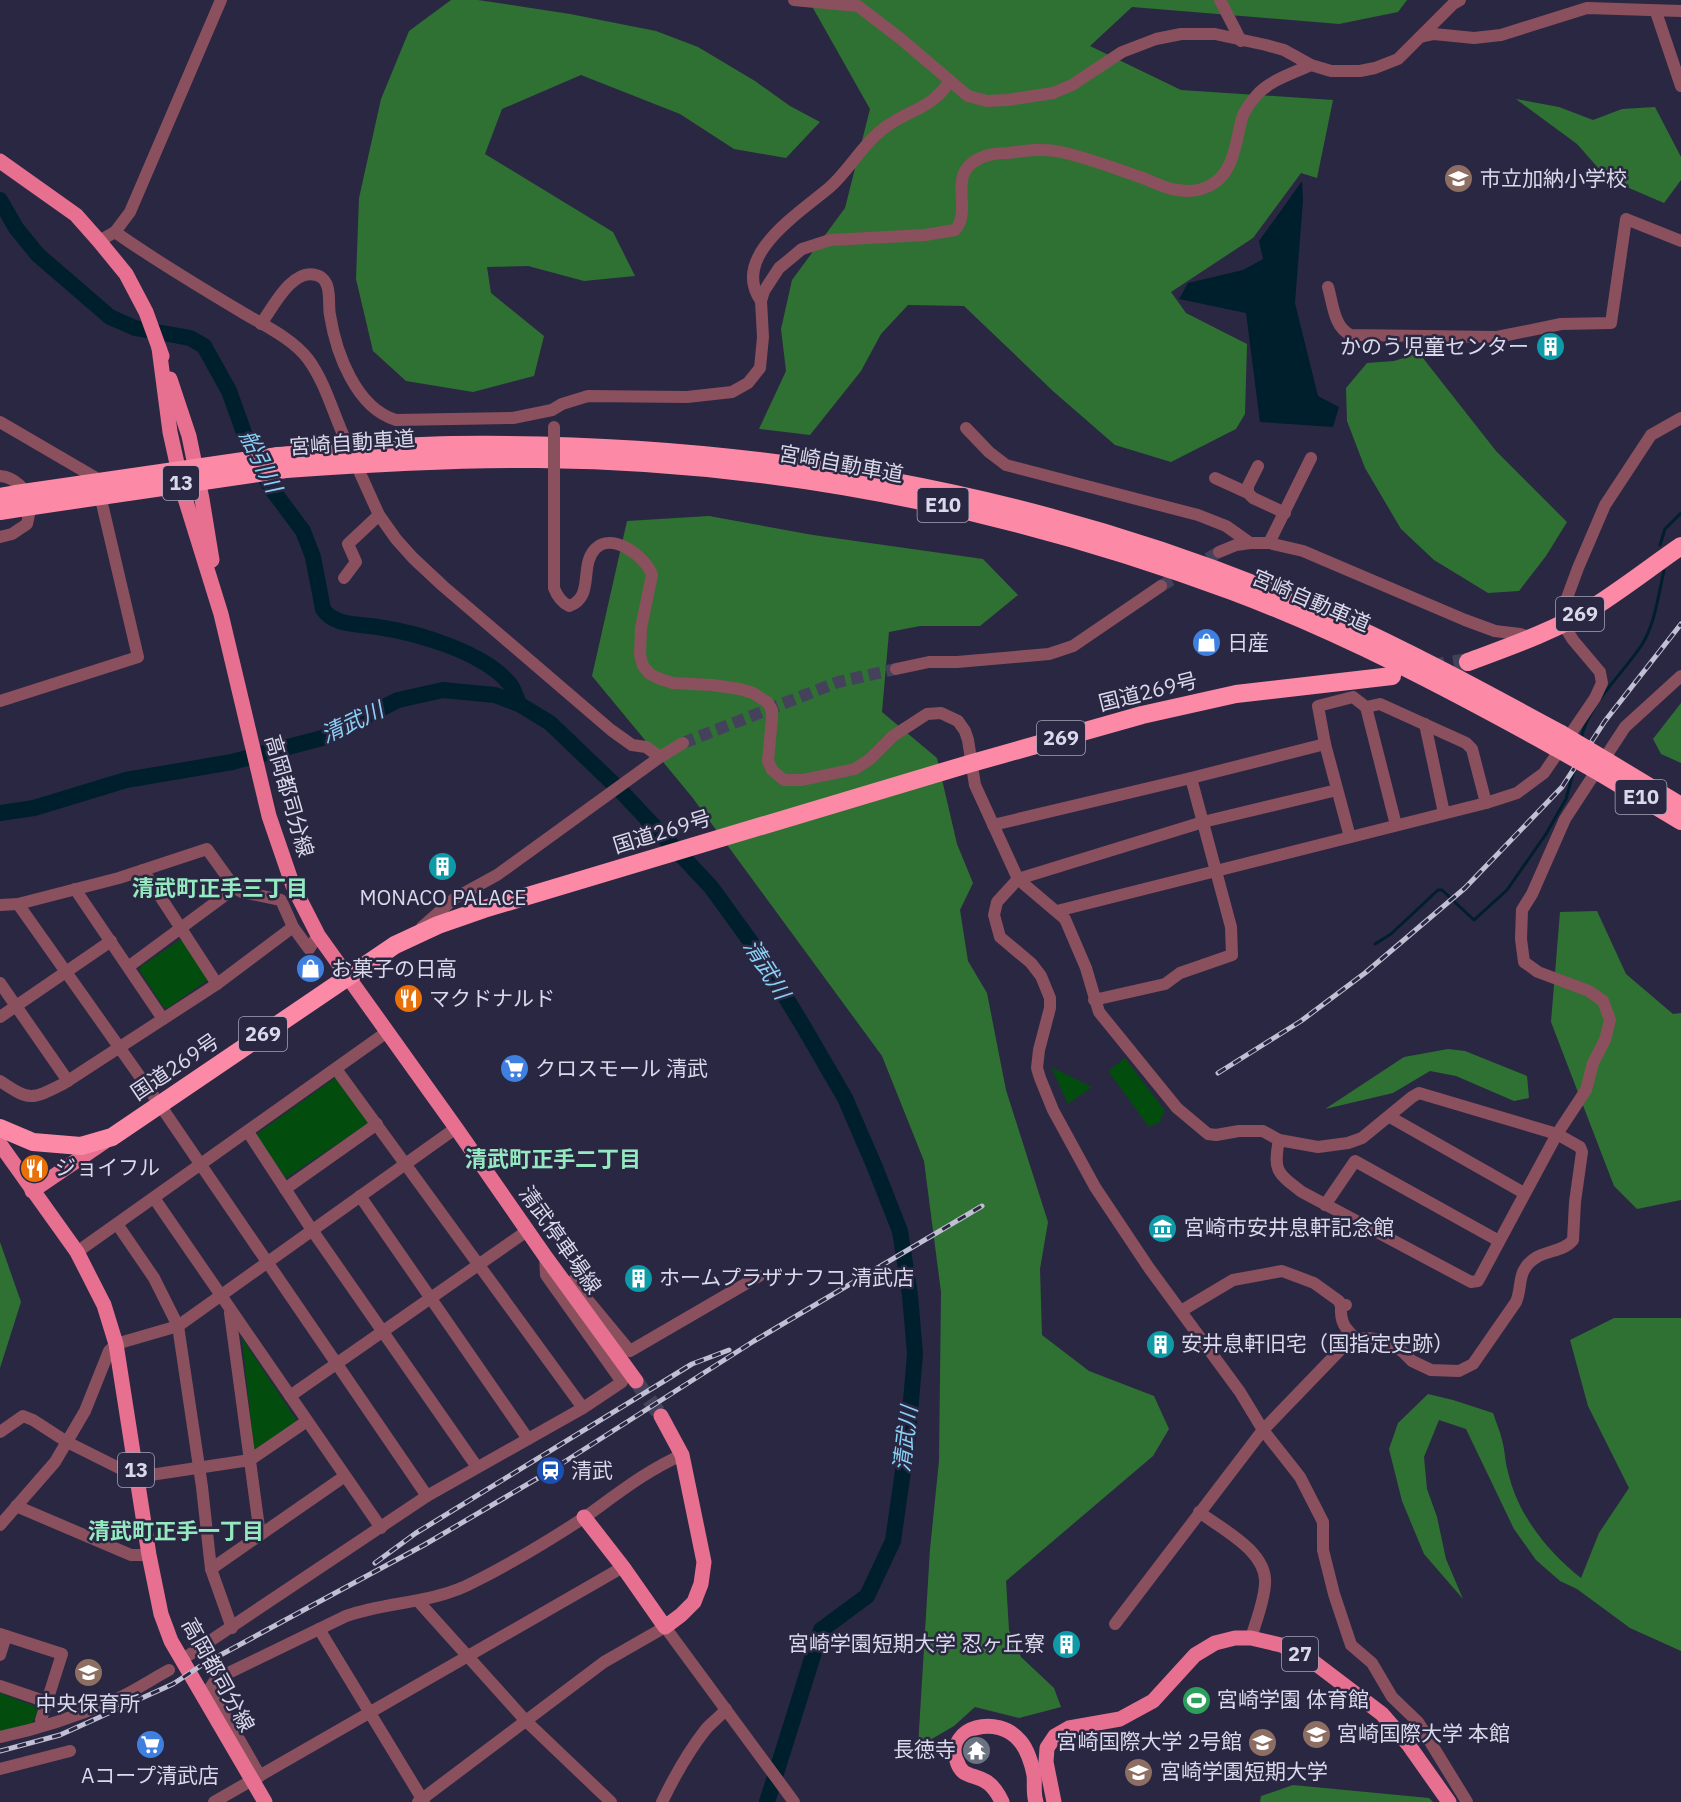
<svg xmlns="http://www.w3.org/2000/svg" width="1681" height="1802" font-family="'IBM Plex Sans','Noto Sans JP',sans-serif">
	<rect width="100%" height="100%" fill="#2a2742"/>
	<g fill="#024d0e">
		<polygon points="180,940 183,941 209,979 168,1008 164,1008 140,971 140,967"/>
		<polygon points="1125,1058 1165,1111 1161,1117 1161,1121 1149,1127 1108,1071"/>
		<polygon points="1051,1067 1092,1087 1068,1104"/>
		<polygon points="335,1078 369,1123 286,1178 255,1135"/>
		<polygon points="242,1338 297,1421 254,1450"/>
		<polygon points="0,1693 39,1708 32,1724 0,1731"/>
	</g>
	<g fill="#2f7133">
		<polygon points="451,0 478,0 570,14 656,31 698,47 755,81 790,106 820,122 786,158 734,149 680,114 581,75 502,109 485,154 613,232 635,276 584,281 528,266 487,267 491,293 544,336 534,376 473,392 406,381 373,351 356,279 359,198 381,99 409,31"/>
		<polygon points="805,0 1407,0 1398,12 1339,24 1132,7 1090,46 1181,90 1333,100 1317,178 1301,173 1253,238 1171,292 1186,313 1247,344 1245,414 1236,429 1171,462 1115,445 1054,392 964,306 908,305 881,334 861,371 810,435 759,429 786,371 781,329 792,280 845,208 870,109 809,1"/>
		<polygon points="1516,99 1559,107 1593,120 1622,109 1655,107 1681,157 1681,180 1664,203 1608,179 1577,144"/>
		<polygon points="1419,353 1496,451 1567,522 1546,556 1519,591 1488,593 1434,560 1401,529 1365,468 1347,421 1346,388 1367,363 1394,361"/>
		<polygon points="709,516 813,535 983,559 1018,595 980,626 920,626 889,632 882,712 937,758 957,844 973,883 960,910 968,961 987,993 1006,1090 1048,1222 1040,1269 1042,1335 1089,1371 1154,1396 1169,1429 1153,1456 1006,1581 1009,1630 1021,1657 1054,1688 1061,1707 1019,1718 975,1707 954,1726 918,1747 930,1549 939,1461 941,1292 924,1161 882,1056 692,797 592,676 627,521"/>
		<polygon points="1681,703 1681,763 1661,754 1653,739"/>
		<polygon points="1597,911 1626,974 1673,1014 1681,1013 1681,1200 1637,1209 1614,1186 1551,1022 1560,912"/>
		<polygon points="1448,1049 1465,1051 1527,1076 1529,1098 1514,1101 1456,1076 1430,1071 1393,1093 1325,1109 1404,1057"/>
		<polygon points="0,1242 21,1302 0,1368"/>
		<path d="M1614,1318h67v333l-51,-23 -53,-39 -17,-8 -24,-21 -22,-31 -48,-100 -27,-9 -15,37 3,32 10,28 9,42 17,40 -39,-45 -22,-53 -13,-52 9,-26 30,-29 25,6 40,13c3,9 7,18 9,27 3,10 3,22 6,32 10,43 39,79 73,106l18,-45 30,-45 -41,-82 -18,-66z"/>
		<polygon points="1293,1785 1429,1798 1433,1802 1260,1802 1261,1796"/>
	</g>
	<polygon fill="#001f2d" points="1302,181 1303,200 1295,303 1318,396 1339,407 1333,427 1260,422 1246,313 1179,299 1188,283 1243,270 1263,259 1259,241"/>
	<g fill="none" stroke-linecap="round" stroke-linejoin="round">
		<g stroke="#001f2d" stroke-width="3">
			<polyline points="1660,545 1665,529 1681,513"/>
			<path d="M1581,739c8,-36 40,-63 60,-93 14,-21 17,-50 23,-75"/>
			<polyline points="1375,944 1391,934 1438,890 1442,890 1474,920 1507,890 1546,834 1566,799 1575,766"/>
		</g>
		<g stroke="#001f2d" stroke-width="16">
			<path d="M0,200l16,28 22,27 72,62 25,11 55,10 14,8 25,45 18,50 24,47 32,43 10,26 10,52c10,17 38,15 55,18 40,6 105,25 131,56 5,5 7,15 10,21"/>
			<polyline points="0,813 34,808 126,780 232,762 322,738 398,700 443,690 495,695 519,704 550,723 619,789 711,887 756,949 802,1024 845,1098 874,1165 900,1231 910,1295 915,1354 908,1436 893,1541 867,1596 821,1630 767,1802"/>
		</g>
		<g stroke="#44425b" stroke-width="12" stroke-dasharray="12 6" stroke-linecap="butt">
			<polyline points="1161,586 1219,552"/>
			<polyline points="683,743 838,682 896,669"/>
		</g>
		<polyline stroke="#44425b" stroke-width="15" stroke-dasharray="15 8" stroke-linecap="butt" points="636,1381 661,1416"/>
		<polyline stroke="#44425b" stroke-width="18" stroke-dasharray="18 9" stroke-linecap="butt" points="1427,669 1468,662"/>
		<g stroke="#8a505e" stroke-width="12">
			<polyline points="794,0 858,6 901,39 968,96 987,101 1007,100 1053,93 1072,85 1122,52 1156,39 1181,34 1215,34 1266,45 1284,50 1311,65 1331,71 1360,71 1375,68 1398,59 1453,4 1460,0"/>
			<polyline points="1220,0 1241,41"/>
			<polyline points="1656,12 1681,86"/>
			<polyline points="1420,37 1434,34 1474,38 1501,35 1587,8 1681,11"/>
			<path d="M115,232c41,29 83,54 125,79 23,14 52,27 68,48 17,23 25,54 37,80"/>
			<polyline points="99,241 115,232 130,212 221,0"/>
			<path d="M1328,287c5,17 6,41 23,48l146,2 64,-13 50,-1 15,-104 55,22"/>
			<path d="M761,301c-32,-45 40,-89 69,-114 20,-18 34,-45 57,-61 25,-18 43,-16 63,-45"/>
			<path d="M261,324c12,-17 31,-56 55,-49 4,1 8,4 10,8 5,9 2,23 4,32 6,38 26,93 66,105l117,-2 39,-8 10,-6 26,-8 99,1 45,-5 16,-9 12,-15 3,-31 -2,-36 3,-10 15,-23 23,-19 28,-9 95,-5 30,-5c17,-19 -5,-50 17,-67 10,-8 23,-10 35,-10 18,-2 36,-5 54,-1 28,6 55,17 82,26 11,4 23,11 35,12 11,2 21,1 31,-4 27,-13 26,-46 34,-71 3,-6 8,-13 13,-19 12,-15 37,-23 55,-31"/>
			<polyline points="0,422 96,478 138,657 0,701"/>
			<polyline points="966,428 989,452 1006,465 1198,515 1226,526 1250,543"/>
			<polyline points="1258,466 1248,486 1248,493 1253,498 1285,513"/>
			<polyline points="360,473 379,515 396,539 413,558 443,586 611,730 632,745 646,747 660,757"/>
			<path d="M0,476c15,1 27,14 30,28 1,6 -2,14 -3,20l-15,10 -12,3"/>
			<polyline points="1215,478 1248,493"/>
			<path d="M554,483v105c3,8 7,14 15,18 26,-9 10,-40 26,-57 17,-18 51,8 57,26l-11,53 -1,27 3,11 7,8 10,5 13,4 39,2 28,4 13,4 14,9 5,8v8l-4,43 4,9 12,10h18l53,-11 15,-10 23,-23 34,-22 14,-1 17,8 7,10 3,9 7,45 43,94 47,40 21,49 13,44 78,96 31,26 8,1 23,-4h24l16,9 39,7 30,-4 14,-5 50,-41 7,-4 138,41 23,13 2,5 -7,50 -2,38c-12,15 -37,8 -49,30 -5,8 -3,21 -8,32l-43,62 -14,7 -28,-1 -19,-9 -9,-9 -19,-12 -17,-2 -14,2 -10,7 -80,83 -148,194"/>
			<polyline points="1269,543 1311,458"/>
			<polyline points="1219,552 1236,545 1250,543 1269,543 1303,551 1465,620 1495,631 1520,634 1531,638"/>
			<polyline points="344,578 356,562 348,544 379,515"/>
			<polyline points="896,669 929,662 957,662 1049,654 1073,646 1161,586"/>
			<polyline points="1366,707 1396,825"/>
			<polyline points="1425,724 1444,813"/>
			<polyline points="1337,790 1203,822 1018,879 997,902 994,915 1000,937 1031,963 1041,976 1050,998 1050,1008 1039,1050 1037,1068 1040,1078 1053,1110 1095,1187 1149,1268 1240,1392 1263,1430 1300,1477 1323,1522 1323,1550 1334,1594 1351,1645 1372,1663 1392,1697 1418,1722 1467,1802"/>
			<polyline points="993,825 1191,778 1325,744"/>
			<polyline points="1350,837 1325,744 1318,706 1353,697 1366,707 1380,704 1466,743 1472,749 1486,803"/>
			<polyline points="143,870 217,984"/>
			<polyline points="75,889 163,1019"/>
			<polyline points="18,904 160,1105 427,1496"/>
			<polyline points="0,905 18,904 119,878 207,849 235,888 242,892 281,900 293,927"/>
			<polyline points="1057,911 1486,803 1517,793 1544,773 1595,698 1602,683 1600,672 1573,640 1563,624 1564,606 1578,568 1605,505 1651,435 1681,418"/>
			<polyline points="422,927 455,898 497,875 660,757 683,743"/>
			<polyline points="128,967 235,888"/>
			<polyline points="0,983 68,1081"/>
			<polyline points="1094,1000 1165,984 1180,973 1232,955 1231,927 1191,778"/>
			<polyline points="0,1017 111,941"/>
			<polyline points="336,1069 583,1408"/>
			<path d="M0,1081c30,20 31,19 63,3l154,-100 76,-57 16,22 9,-14"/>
			<polyline points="1390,1117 1524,1193"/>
			<polyline points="248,1132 312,1230 477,1467"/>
			<path d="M1279,1140c-6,31 -2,33 23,52l169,90 7,-1 79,-147 29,-44 7,-27 12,-23 5,-20 -7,-19 -14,-10 -51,-19 -14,-10 -3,-23 1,-29 10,-16 33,-75 60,-92 56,-51"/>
			<polyline points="285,1189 377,1124"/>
			<polyline points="360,1196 528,1439"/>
			<polyline points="154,1198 381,1528"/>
			<polyline points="1325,1205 1355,1161 1499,1241"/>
			<polyline points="117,1224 154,1278 178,1326 202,1487 211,1569 232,1628"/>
			<polyline points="77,1252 387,1032"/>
			<polyline points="572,1281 630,1351 759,1276"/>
			<path d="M1346,1305l-5,1c-1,17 4,22 15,33"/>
			<polyline points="1181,1311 1233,1280 1282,1271 1314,1283 1339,1301 1341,1306"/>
			<polyline points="230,1313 260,1535"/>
			<polyline points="290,1396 527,1231"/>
			<polyline points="0,1432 23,1416 33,1420 67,1442 137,1477 250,1460 307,1421"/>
			<polyline points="16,1506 131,1555 149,1555"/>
			<path d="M1199,1512c23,17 69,40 66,72 -1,18 -9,37 -14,54"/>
			<polyline points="0,1525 55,1462 85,1411 109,1351 116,1344 178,1326 456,1128"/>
			<polyline points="211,1569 345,1476"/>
			<polyline points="418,1601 525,1720 611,1802"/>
			<polyline points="319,1629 424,1802"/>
			<polyline points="0,1634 62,1654 41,1720"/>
			<polyline points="0,1655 6,1636"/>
			<polyline points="189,1655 427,1496 583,1408 622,1382 546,1275 545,1256"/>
			<polyline points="0,1686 47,1702"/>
			<path d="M0,1737c39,-8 75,-20 112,-36 20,-8 38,-21 57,-31"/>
			<polyline points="0,1769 70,1751"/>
			<path d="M260,1776l-50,-88 6,-9 130,-63c42,-15 87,-12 128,-34 38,-19 76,-42 111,-65 31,-22 62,-47 97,-62"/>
			<polyline points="214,1802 623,1567"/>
			<polyline points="418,1802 604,1662 665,1627 794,1802"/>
			<path d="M662,1802c13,-27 25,-49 44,-73 6,-7 14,-12 20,-20"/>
		</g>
		<g stroke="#e77090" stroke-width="15">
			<polyline points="0,161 76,215 99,241 126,274 146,312 162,356"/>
			<polyline points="159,348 170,432 184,495 221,614 269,816 293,886 318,935 456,1128 545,1256 636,1381"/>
			<polyline points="170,379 189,436 202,499 212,560"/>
			<polyline points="0,1144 77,1252 104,1305 116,1344 149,1555 161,1614 171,1641 265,1802"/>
			<polyline points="32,1191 104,1142"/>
			<polyline points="584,1517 623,1567 665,1627 681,1615 694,1602 701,1584 704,1562 682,1455 661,1416"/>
			<path d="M1002,1802c-3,-7 -10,-18 -17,-21 -12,-7 -24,-4 -28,-20 -10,-35 41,-47 63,-20 7,8 12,23 14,34 1,9 -1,18 2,27"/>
			<polyline points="1054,1802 1046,1762 1047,1748 1055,1736 1069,1728 1120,1719 1153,1701 1195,1655 1215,1643 1235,1638 1251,1638 1281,1645 1307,1657 1382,1714 1408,1744 1449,1802"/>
		</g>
		<g stroke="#fc8aa6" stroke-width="18">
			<path d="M278,456c58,-4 116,-10 174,-11 303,-4 598,48 876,170 80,36 156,77 233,119"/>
			<path d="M286,469c84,-6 168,-11 252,-10 237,2 472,50 694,132 112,42 218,98 323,156"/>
			<polyline points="0,497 16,494"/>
			<polyline points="0,511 19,508"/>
			<path d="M1468,662c43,-16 86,-31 126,-55 30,-19 58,-41 87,-61"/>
			<polyline points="1608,762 1681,806"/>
			<polyline points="1601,773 1681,821"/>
			<polyline points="0,1128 33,1142 81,1146 112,1137 395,945 438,925 484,909 972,763 1142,715 1236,694 1392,676"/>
		</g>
		<defs>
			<g id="rail">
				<polyline points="1218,1073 1301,1021 1365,973 1465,888 1562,787 1605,721 1681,624"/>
				<polyline points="375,1563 416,1533 692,1364 729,1350"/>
				<polyline points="0,1751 60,1735 173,1684 202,1665 424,1545 550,1471 754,1341 982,1206"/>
			</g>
		</defs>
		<use href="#rail" stroke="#c1bfd3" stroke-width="5"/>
		<use href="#rail" stroke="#2a2742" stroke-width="3" stroke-dasharray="9" stroke-linecap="butt"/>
		<polyline stroke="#8a505e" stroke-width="12" points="554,483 554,427"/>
		<g stroke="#fc8aa6" stroke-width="18">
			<polyline points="16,494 278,456"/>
			<polyline points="19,508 286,469"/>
			<polyline points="1561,734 1608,762"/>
			<polyline points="1555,747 1601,773"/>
		</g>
	</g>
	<defs>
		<symbol id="school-disc" viewBox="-11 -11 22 22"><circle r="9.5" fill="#8d6e63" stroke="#2a2742"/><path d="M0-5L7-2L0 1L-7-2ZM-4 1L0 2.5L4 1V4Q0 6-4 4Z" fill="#fff"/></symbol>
		<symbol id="building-disc" viewBox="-11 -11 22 22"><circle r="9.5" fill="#0f9aa8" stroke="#2a2742"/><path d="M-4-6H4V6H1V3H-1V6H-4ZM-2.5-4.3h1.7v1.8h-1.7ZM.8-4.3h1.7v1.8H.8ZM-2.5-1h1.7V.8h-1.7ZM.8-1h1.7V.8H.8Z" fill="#fff"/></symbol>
		<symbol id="shop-disc" viewBox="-11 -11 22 22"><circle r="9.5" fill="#3f7fe0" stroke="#2a2742"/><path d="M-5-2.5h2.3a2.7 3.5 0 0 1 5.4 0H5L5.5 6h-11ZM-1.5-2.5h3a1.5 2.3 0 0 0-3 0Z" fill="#fff"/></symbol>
		<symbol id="restaurant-disc" viewBox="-11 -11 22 22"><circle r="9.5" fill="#e8710a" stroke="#2a2742"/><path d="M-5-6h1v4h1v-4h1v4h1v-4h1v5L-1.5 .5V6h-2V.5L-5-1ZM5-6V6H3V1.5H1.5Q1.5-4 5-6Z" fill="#fff"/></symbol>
		<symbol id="supermarket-disc" viewBox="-11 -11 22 22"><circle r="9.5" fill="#3f7fe0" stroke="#2a2742"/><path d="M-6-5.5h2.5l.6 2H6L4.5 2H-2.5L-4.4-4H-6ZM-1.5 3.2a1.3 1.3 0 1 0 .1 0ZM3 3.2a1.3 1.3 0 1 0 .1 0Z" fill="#fff"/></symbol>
		<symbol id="museum-disc" viewBox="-11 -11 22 22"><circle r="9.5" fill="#0f9aa8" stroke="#2a2742"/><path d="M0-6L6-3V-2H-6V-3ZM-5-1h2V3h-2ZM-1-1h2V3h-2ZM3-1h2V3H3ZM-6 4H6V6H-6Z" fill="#fff"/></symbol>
		<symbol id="station-disc" viewBox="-11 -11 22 22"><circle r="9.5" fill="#1a4fb4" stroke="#2a2742"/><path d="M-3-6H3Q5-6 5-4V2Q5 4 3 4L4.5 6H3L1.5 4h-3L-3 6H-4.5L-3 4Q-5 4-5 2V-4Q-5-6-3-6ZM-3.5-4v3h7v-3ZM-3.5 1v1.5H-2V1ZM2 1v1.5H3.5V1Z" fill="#fff"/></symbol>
		<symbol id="stadium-disc" viewBox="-11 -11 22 22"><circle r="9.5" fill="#2e9e5b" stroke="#2a2742"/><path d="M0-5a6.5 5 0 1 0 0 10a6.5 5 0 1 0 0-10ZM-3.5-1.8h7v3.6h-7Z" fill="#fff"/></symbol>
		<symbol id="university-disc" viewBox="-11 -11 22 22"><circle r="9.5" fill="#8d6e63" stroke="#2a2742"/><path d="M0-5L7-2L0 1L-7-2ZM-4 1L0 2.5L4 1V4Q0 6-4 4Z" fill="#fff"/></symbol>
		<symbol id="temple-disc" viewBox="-11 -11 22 22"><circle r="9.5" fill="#6b7280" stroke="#2a2742"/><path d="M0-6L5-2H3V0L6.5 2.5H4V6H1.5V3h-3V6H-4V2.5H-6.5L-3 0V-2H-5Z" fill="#fff"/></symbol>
	</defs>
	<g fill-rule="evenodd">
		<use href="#school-disc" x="1442" y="162" width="33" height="33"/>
		<use href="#building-disc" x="1534" y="330" width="33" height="33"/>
		<use href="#shop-disc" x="1190" y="626" width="33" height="33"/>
		<use href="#building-disc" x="426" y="850" width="33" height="33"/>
		<use href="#shop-disc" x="294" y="952" width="33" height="33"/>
		<use href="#restaurant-disc" x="392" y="982" width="33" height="33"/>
		<use href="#supermarket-disc" x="498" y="1052" width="33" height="33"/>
		<use href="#restaurant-disc" x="18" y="1152" width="33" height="33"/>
		<use href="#museum-disc" x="1146" y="1212" width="33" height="33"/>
		<use href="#building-disc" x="622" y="1262" width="33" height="33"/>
		<use href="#building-disc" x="1144" y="1328" width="33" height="33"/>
		<use href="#station-disc" x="534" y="1454" width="33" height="33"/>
		<use href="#building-disc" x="1050" y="1628" width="33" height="33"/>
		<use href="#school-disc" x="72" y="1656" width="33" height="33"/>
		<use href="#stadium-disc" x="1180" y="1684" width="33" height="33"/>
		<use href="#university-disc" x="1300" y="1718" width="33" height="33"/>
		<use href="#university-disc" x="1246" y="1726" width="33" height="33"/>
		<use href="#supermarket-disc" x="134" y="1728" width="33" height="33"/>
		<use href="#temple-disc" x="960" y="1734" width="33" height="33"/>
		<use href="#university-disc" x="1122" y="1756" width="33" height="33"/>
	</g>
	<g text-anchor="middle" stroke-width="5" stroke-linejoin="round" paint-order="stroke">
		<g fill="#2a2742" stroke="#a5a4b8" stroke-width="1.5">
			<rect x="163" y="466" width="36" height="34" rx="4.5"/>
			<rect x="917.5" y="488" width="51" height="34" rx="4.5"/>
			<rect x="1556" y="597" width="48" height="34" rx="4.5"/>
			<rect x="1037" y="721" width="48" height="34" rx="4.5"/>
			<rect x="1615.5" y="780" width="51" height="34" rx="4.5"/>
			<rect x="239" y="1017" width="48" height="34" rx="4.5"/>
			<rect x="118" y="1453" width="36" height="34" rx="4.5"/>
			<rect x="1282" y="1637" width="36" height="34" rx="4.5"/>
		</g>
		<g font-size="20" font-weight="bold" fill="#dad9eb">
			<text x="181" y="490">13</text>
			<text x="943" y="512">E10</text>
			<text x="1580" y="621">269</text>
			<text x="1061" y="745">269</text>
			<text x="1641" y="804">E10</text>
			<text x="263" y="1041">269</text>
			<text x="136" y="1477">13</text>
			<text x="1300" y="1661">27</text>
		</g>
		<g font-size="21" fill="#dad9eb" stroke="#2a2742" text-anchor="start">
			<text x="1480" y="186">市立加納小学校</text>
			<text x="1529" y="354" text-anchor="end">かのう児童センター</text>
			<text x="1227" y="650">日産</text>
			<text x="443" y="905" text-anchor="middle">MONACO PALACE</text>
			<text x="331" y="976">お菓子の日高</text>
			<text x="429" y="1006">マクドナルド</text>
			<text x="535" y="1076">クロスモール 清武</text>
			<text x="55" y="1175">ジョイフル</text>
			<text x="1184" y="1235">宮崎市安井息軒記念館</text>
			<text x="659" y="1285">ホームプラザナフコ 清武店</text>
			<text x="1181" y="1351">安井息軒旧宅（国指定史跡）</text>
			<text x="571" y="1478">清武</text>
			<text x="1045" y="1651" text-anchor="end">宮崎学園短期大学 忍ヶ丘寮</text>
			<text x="1217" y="1707">宮崎学園 体育館</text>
			<text x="88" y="1711" text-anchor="middle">中央保育所</text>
			<text x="1337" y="1741">宮崎国際大学 本館</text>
			<text x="1242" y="1749" text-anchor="end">宮崎国際大学 2号館</text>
			<text x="956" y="1757" text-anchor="end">長徳寺</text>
			<text x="1160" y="1779">宮崎学園短期大学</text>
			<text x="150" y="1783" text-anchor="middle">Aコープ清武店</text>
		</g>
		<g font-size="21" fill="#dad9eb" stroke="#2a2742">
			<text transform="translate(352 443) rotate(-4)" y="7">宮崎自動車道</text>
			<text transform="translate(841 464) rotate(10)" y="7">宮崎自動車道</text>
			<text transform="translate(1311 601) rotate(23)" y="7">宮崎自動車道</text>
			<text transform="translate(1148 692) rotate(-14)" y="7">国道269号</text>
			<text transform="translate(289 796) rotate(74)" y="7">高岡都司分線</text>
			<text transform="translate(662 832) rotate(-17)" y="7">国道269号</text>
			<text transform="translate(175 1067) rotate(-34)" y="7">国道269号</text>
			<text transform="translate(560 1240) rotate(55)" y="7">清武停車場線</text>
			<text transform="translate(218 1675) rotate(61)" y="7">高岡都司分線</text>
		</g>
		<g font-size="22" font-style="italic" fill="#8ad1f6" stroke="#2a2742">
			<text transform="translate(261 461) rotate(64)" y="8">船引川</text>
			<text transform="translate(352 722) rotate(-25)" y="8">清武川</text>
			<text transform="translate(767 969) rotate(58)" y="8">清武川</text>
			<text transform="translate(905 1439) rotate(-83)" y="8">清武川</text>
		</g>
		<g font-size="22" font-weight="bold" fill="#95e9c0" stroke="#2a2742">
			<text x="220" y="896">清武町正手三丁目</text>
			<text x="553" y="1167">清武町正手二丁目</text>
			<text x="176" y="1539">清武町正手一丁目</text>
		</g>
	</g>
</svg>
